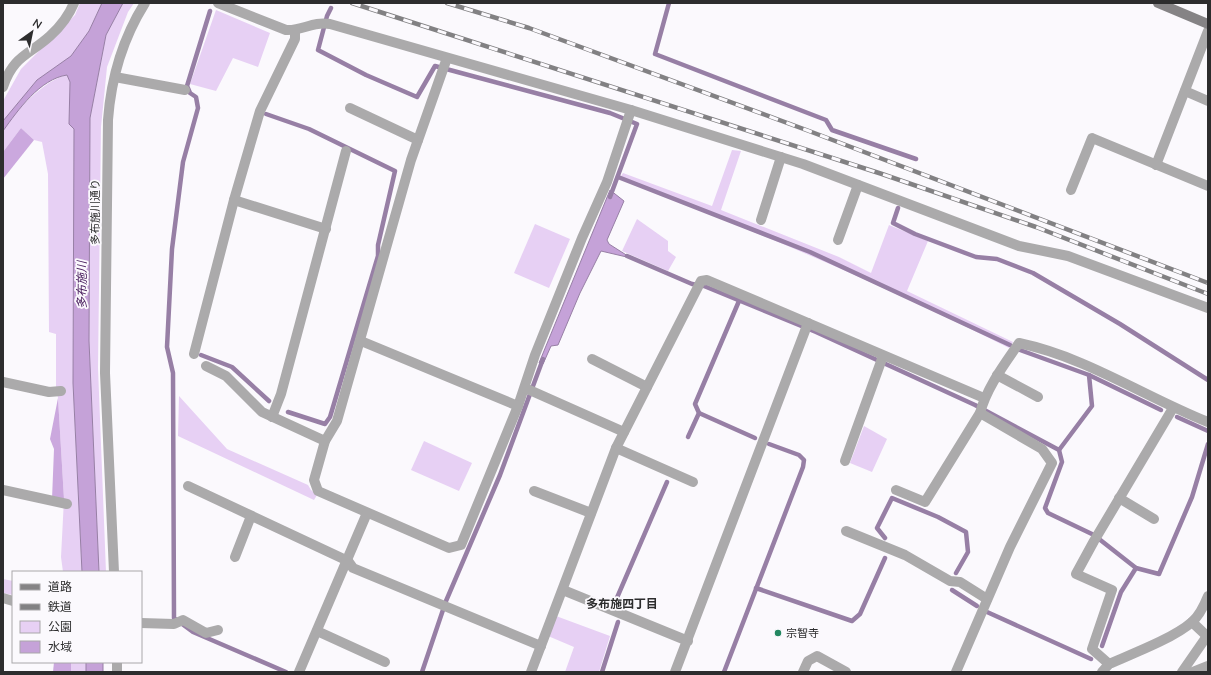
<svg xmlns="http://www.w3.org/2000/svg" width="1211" height="675" font-family="Mulish,'Noto Sans JP',sans-serif">
	<rect width="100%" height="100%" fill="#fbf9fd"/>
	<g fill="#e7d0f4">
		<polygon points="80,3 102,3 89,31 71,56 37,80 3,121 3,101 21,69 75,15"/>
		<polygon points="123,3 134,3 128,12 107,67 101,127 98,368 106,572 99,572 89,341 90,118 106,35"/>
		<polygon points="216,10 270,33 258,67 233,58 216,91 190,84"/>
		<path d="M67,75l3,7 -1,42 5,5 -1,254 9,189h-19l-2,-15 3,-58 -6,-101 -2,-10v-54l-7,-2 -1,-158 -6,-32 -8,-2 -13,-12 -18,24c0,-7 -2,-17 1,-22 10,-19 42,-51 63,-55z"/>
		<path d="M732,150l9,1 -20,59 118,47 32,16 18,-48 39,16 -21,50 106,51 -4,6c-127,-64 -257,-119 -390,-169l4,-6 89,33z"/>
		<polygon points="637,219 668,241 668,251 676,257 668,271 622,251"/>
		<polygon points="535,224 570,239 549,288 514,273"/>
		<polygon points="179,396 227,449 308,485 311,490 317,495 314,500 178,436"/>
		<polygon points="864,426 887,439 872,472 850,463"/>
		<polygon points="424,441 472,463 459,491 411,470"/>
		<polygon points="3,579 13,581 13,595 3,593"/>
		<polygon points="556,616 610,636 599,672 565,672 574,647 548,636"/>
		<rect x="71" y="662" width="15" height="10"/>
	</g>
	<g fill="#cba8de">
		<polygon points="21,128 34,140 3,179 3,152"/>
		<polygon points="58,398 64,499 52,499 54,449 50,439"/>
		<polygon points="54,662 71,662 71,672 53,672"/>
	</g>
	<g fill="#c5a2d8" stroke="#977fa5">
		<path d="M102,3h21l-17,32 -16,83 -1,223 10,231h-17l-9,-189 1,-254 -5,-5 1,-42 -3,-7c-27,4 -49,35 -64,56v-10l34,-41 34,-24 18,-25z"/>
		<polygon points="610,190 624,201 607,240 609,244 631,258 601,251 580,293 558,345 551,346 543,364 541,364 539,363"/>
		<rect x="86" y="662" width="17" height="10"/>
	</g>
	<g fill="none" stroke-linecap="round" stroke-linejoin="round">
		<g stroke="#977fa5" stroke-width="4.5">
			<polyline points="669,3 655,54 826,120 832,130 916,159"/>
			<polyline points="331,8 327,16 318,50 366,75 417,97 435,66 610,113 637,124 610,197"/>
			<polyline points="210,11 187,86 190,93 196,97 198,108 183,162 172,249 167,347 173,373 174,618 193,632 286,672"/>
			<polyline points="266,114 309,129 395,171 378,245 378,256 330,417 325,424 288,412"/>
			<polyline points="618,177 810,252 1010,345"/>
			<polyline points="898,208 893,223 915,234 976,257 997,259 1033,273 1120,324 1208,380"/>
			<polyline points="627,256 692,284 704,286 816,332 975,405 1059,450 1062,462 1045,508 1048,513 1094,535 1136,568 1159,574 1192,497 1208,444"/>
			<polyline points="1020,350 1089,375 1161,410"/>
			<polyline points="201,355 232,367 269,401"/>
			<polyline points="699,413 755,438"/>
			<polyline points="1177,417 1208,431"/>
			<polyline points="688,437 699,413 695,404 739,301"/>
			<polyline points="1059,450 1092,406 1089,375"/>
			<polyline points="885,538 877,528 892,498 938,517 966,532 968,552 956,573"/>
			<polyline points="756,588 852,621 860,614 885,558"/>
			<polyline points="952,590 977,606"/>
			<polyline points="616,600 667,482"/>
			<polyline points="987,612 1091,659"/>
			<polyline points="1102,646 1121,592 1136,568"/>
			<polyline points="422,672 446,601 500,475 543,359"/>
			<polyline points="602,672 618,622"/>
			<polyline points="724,672 803,467 804,460 799,455 769,444"/>
		</g>
		<g stroke="#abaaab" stroke-width="10">
			<path d="M218,3l68,27c17,1 26,-9 44,-6l301,86 172,54 216,82 49,10 140,52"/>
			<polyline points="447,58 411,160 337,421 325,441 314,480 318,491 449,548 461,545 518,406 535,355 582,238 607,182 631,110"/>
			<polyline points="115,77 185,90"/>
			<path d="M3,87c10,-31 26,-32 47,-51 10,-9 19,-21 24,-33"/>
			<polyline points="1185,91 1208,101"/>
			<polyline points="350,108 418,140"/>
			<polyline points="1156,165 1208,31"/>
			<polyline points="1071,190 1092,138 1208,186"/>
			<polyline points="234,200 326,229"/>
			<polyline points="761,220 781,157"/>
			<polyline points="838,240 858,185"/>
			<polyline points="361,341 518,406"/>
			<polyline points="194,354 234,200 260,111 295,39 295,30"/>
			<polyline points="592,359 647,387"/>
			<polyline points="206,366 226,376 262,412 325,441"/>
			<polyline points="997,375 1038,397"/>
			<polyline points="3,382 49,392 61,391"/>
			<polyline points="525,388 624,432"/>
			<polyline points="272,417 281,394 346,151"/>
			<polyline points="616,448 693,482"/>
			<polyline points="845,461 883,356"/>
			<polyline points="188,486 348,561 353,568 541,646"/>
			<polyline points="3,490 67,504"/>
			<path d="M896,490l29,12 55,-89c7,-26 24,-48 39,-70 67,14 126,54 189,79"/>
			<polyline points="534,491 591,513"/>
			<polyline points="1119,498 1154,519"/>
			<polyline points="846,531 905,555 950,581 960,582 987,599"/>
			<polyline points="235,557 251,516"/>
			<path d="M114,572l-9,-199 3,-253c3,-41 15,-82 37,-117"/>
			<polyline points="563,590 688,641"/>
			<polyline points="3,598 13,601"/>
			<polyline points="1192,622 1208,637"/>
			<polyline points="141,623 174,624 183,620 206,633 218,630"/>
			<polyline points="317,631 385,662"/>
			<polyline points="117,662 117,672"/>
			<polyline points="1109,664 1092,649 1112,590 1076,574 1094,541 1173,408"/>
			<polyline points="299,672 367,513"/>
			<polyline points="531,672 616,448 701,281 707,280 984,398"/>
			<polyline points="675,672 808,323"/>
			<polyline points="803,672 808,661 817,656 846,672"/>
			<polyline points="956,672 1010,547 1052,463 1042,449 980,413"/>
			<polyline points="1182,672 1207,636"/>
			<polyline points="1193,672 1208,666"/>
		</g>
		<path stroke="#abaaab" stroke-width="10" d="M1102,672l7,-8c23,-10 65,-26 83,-42 8,-7 12,-16 16,-26"/>
		<polyline stroke="#858385" stroke-width="10" points="1158,3 1208,24"/>
		<defs>
			<g id="rail">
				<polyline points="352,3 882,174 1036,227 1208,294"/>
				<polyline points="447,3 529,28 809,131 1208,283"/>
			</g>
		</defs>
		<use href="#rail" stroke="#828183" stroke-width="4.5"/>
		<use href="#rail" stroke="#fbf9fd" stroke-width="3" stroke-dasharray="9" stroke-linecap="butt"/>
	</g>
	<circle fill="#238761" stroke="#fbf9fd" stroke-width="1.5" cx="778" cy="633" r="4"/>
	<g text-anchor="middle" stroke-width="3.5" stroke-linejoin="round" paint-order="stroke">
		<g font-size="11" fill="#2d2d2e" stroke="#fbf9fd">
			<text transform="translate(95 212) rotate(-90)" y="4">多布施川通り</text>
		</g>
		<g font-size="11" fill="#2d2d2e" stroke="#fbf9fd" text-anchor="start">
			<text x="786" y="637">宗智寺</text>
		</g>
		<g font-size="12" font-style="italic" fill="#481d5d" stroke="#fbf9fd">
			<text transform="translate(82 285) rotate(-90)" y="4">多布施川</text>
		</g>
		<g font-size="12" font-weight="bold" fill="#2d2d2e" stroke="#fbf9fd">
			<text x="622" y="608">多布施四丁目</text>
		</g>
	</g>
	<rect width="1211" height="675" fill="none" stroke="#2d2d2e" stroke-width="8"/>
	<rect x="12" y="571" width="130" height="92" fill="#fbf9fd" stroke="#a9a7aa"/>
	<rect x="20" y="584" width="20" height="6" fill="#858385" stroke="#a9a7aa"/>
	<text x="48" y="591" font-size="12" fill="#2d2d2e">道路</text>
	<rect x="20" y="604" width="20" height="6" fill="#828183" stroke="#a9a7aa"/>
	<text x="48" y="611" font-size="12" fill="#2d2d2e">鉄道</text>
	<rect x="20" y="621" width="20" height="12" fill="#e7d0f4" stroke="#a9a7aa"/>
	<text x="48" y="631" font-size="12" fill="#2d2d2e">公園</text>
	<rect x="20" y="641" width="20" height="12" fill="#c5a2d8" stroke="#a9a7aa"/>
	<text x="48" y="651" font-size="12" fill="#2d2d2e">水域</text>
	<g transform="translate(32 32) rotate(33)" stroke="#fbf9fd" stroke-width="3" paint-order="stroke">
	<path d="M0-3L7 15L0 10L-7 15Z" fill="#2d2d2e"/>
	<text y="-6" font-size="11" font-weight="bold" text-anchor="middle" fill="#2d2d2e">N</text>
	</g>
</svg>
